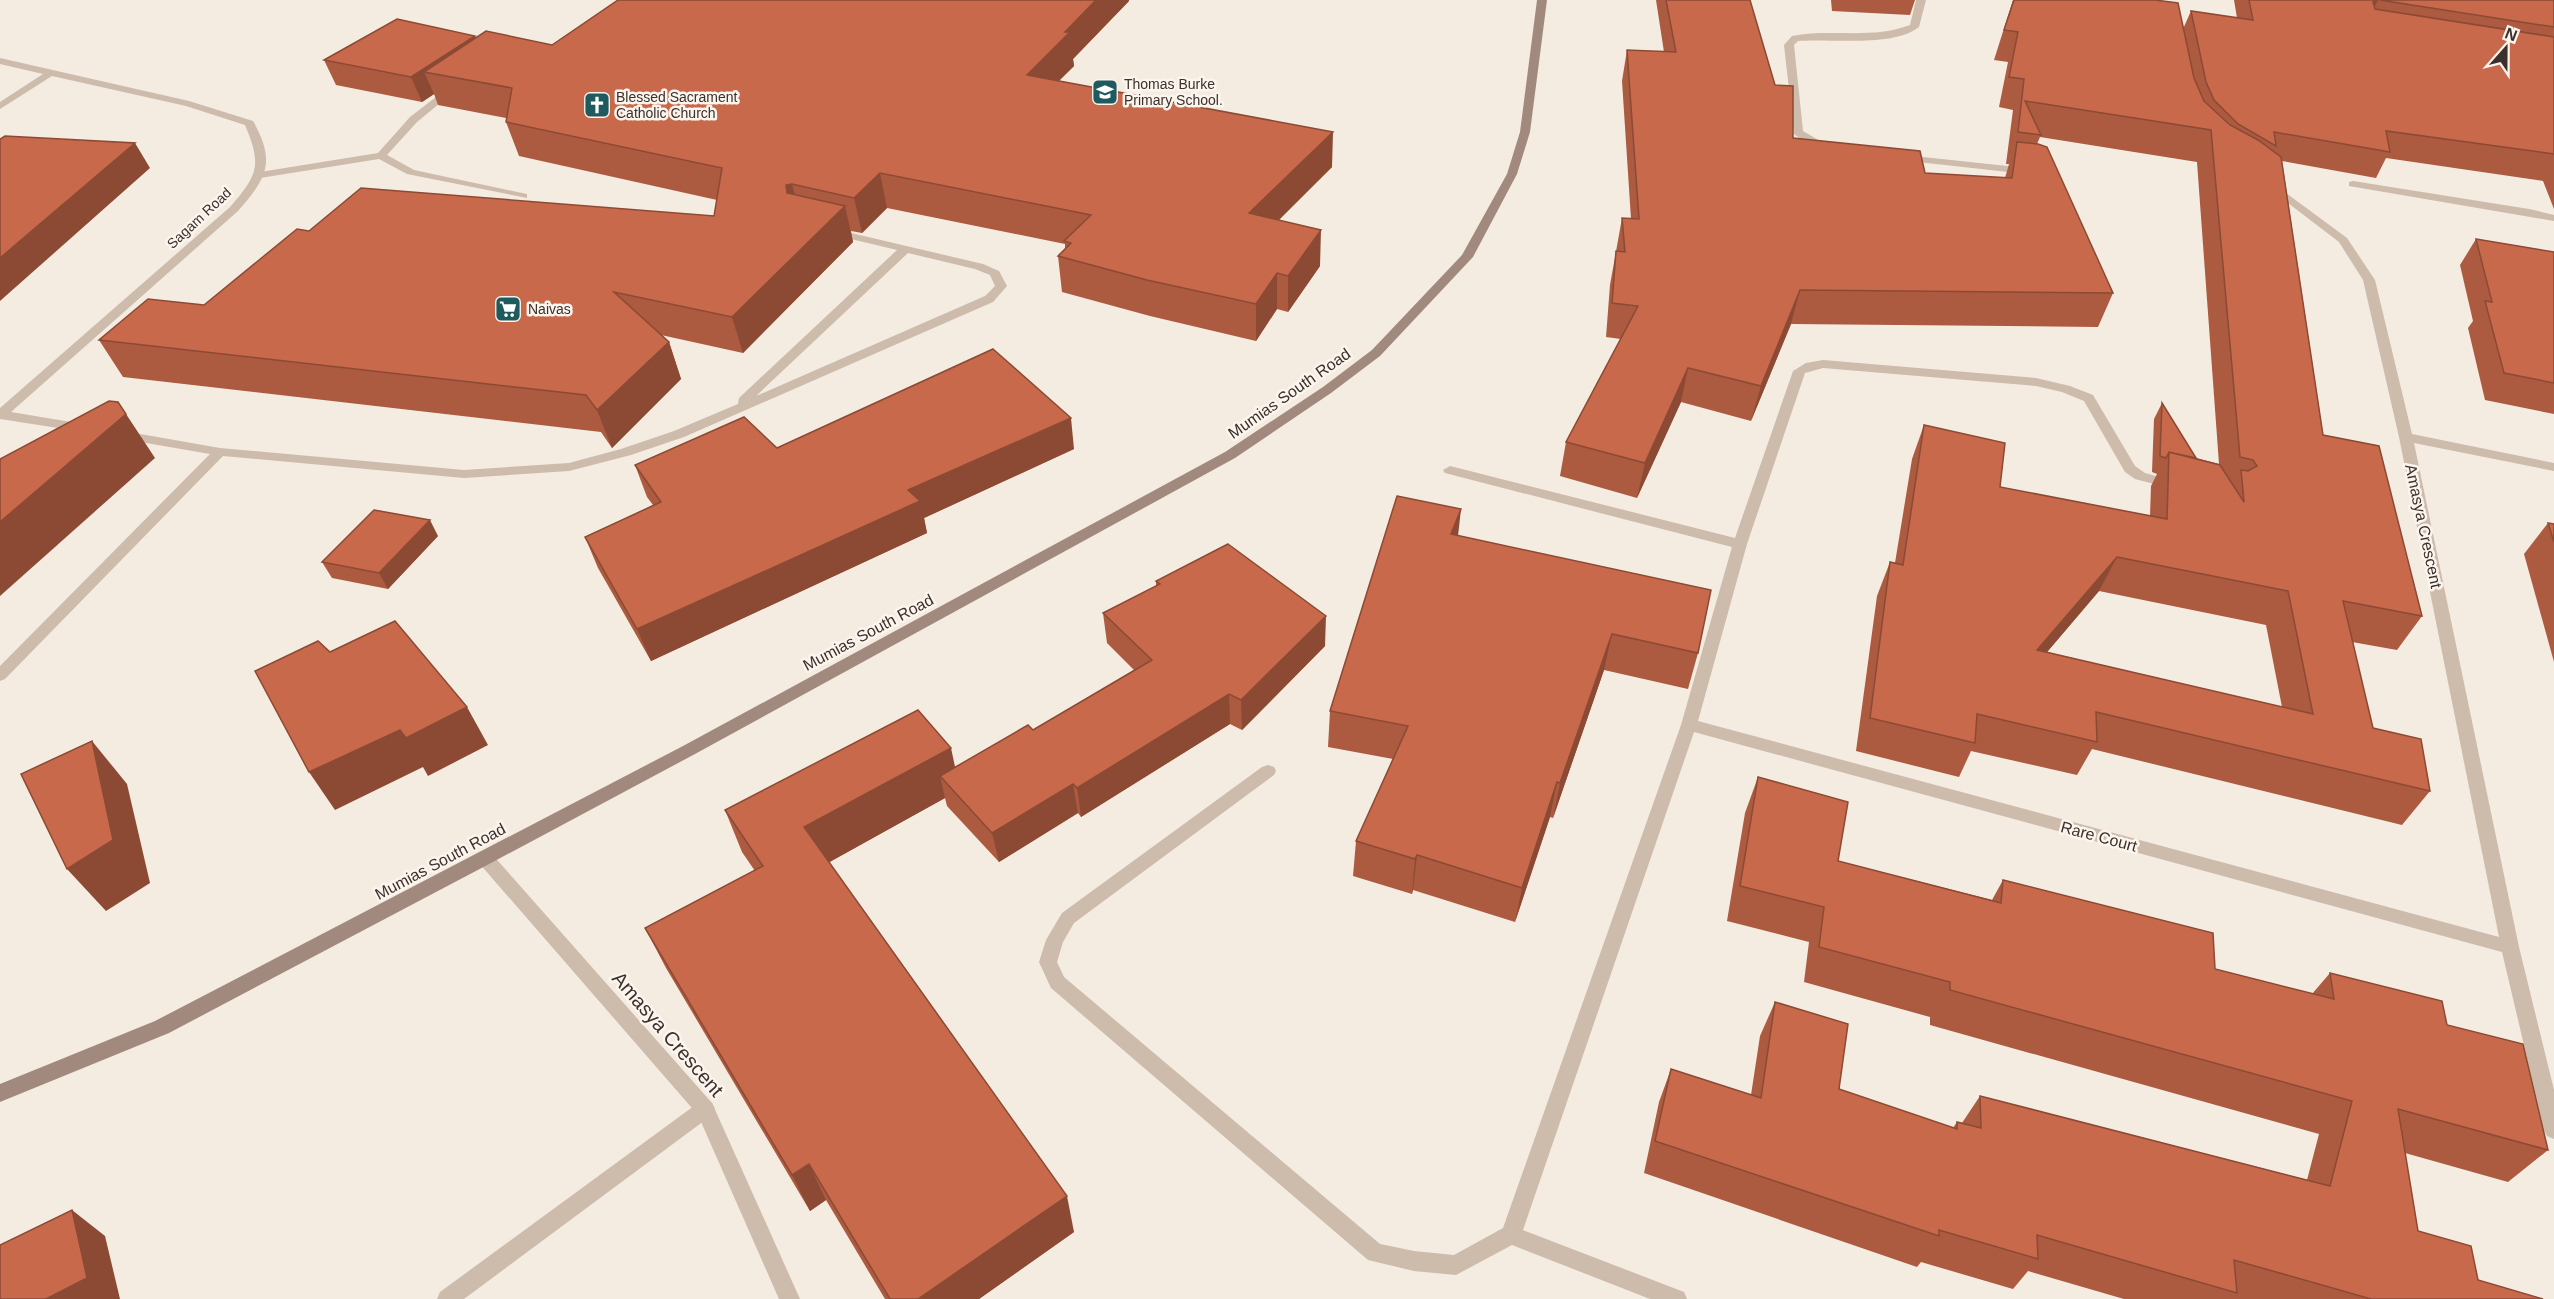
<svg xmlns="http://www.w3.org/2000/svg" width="2554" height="1299" font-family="Arial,sans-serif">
	<rect width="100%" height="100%" fill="#f4ebe1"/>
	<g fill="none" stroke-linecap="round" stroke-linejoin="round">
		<g fill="#cdbbac" fill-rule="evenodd">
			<polygon points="449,87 457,89 417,122 387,155 414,170 527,194 527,198 407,174 379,159 260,178 255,175 260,172 378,153 410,117"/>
			<polygon points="705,1100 712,1103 715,1109 712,1115 464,1299 437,1299 440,1292 698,1103"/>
		</g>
		<g fill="#cdbbac" fill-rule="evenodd">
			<path d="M1916,0h10l-7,27c-27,21 -88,11 -121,14l-4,4 9,86 29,17c-10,7 -29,-7 -38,-14l-10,-89 8,-9c39,-8 79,4 118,-11z"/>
			<path d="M0,58l189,43 64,20c23,41 14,57 -15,90l-227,201 78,13 1,3 -1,3 -5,1 -84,-13v-11l230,-201c28,-32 32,-42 15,-82l-59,-19 -134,-30 -52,33v-7l43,-28 -43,-10z"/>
			<polygon points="1904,155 2026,168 2031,171 2026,174 1900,160 1899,158"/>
			<polygon points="2353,181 2529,209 2554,215 2554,221 2349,186 2349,182"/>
			<polygon points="2271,182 2347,238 2375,280 2412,434 2554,463 2554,471 2414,443 2519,947 2554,1090 2554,1139 2547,1136 2544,1130 2502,952 1694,732 1523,1230 1684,1292 1687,1299 1650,1299 1512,1245 1456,1275 1414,1271 1368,1260 1051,988 1039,962 1046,940 1062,913 1262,767 1268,765 1274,767 1276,771 1274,775 1074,923 1063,942 1057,962 1064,977 1380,1244 1414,1251 1454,1255 1503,1228 1681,725 1732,547 1445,473 1443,470 1450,466 1735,538 1793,371 1806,363 1823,360 2036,378 2070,386 2093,395 2135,466 2145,473 2178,482 2180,485 2173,489 2135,479 2125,472 2084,401 2062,392 2036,386 1823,368 1805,373 1747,544 1698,721 2499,937 2399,437 2363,280 2339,242 2267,187 2267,183"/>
			<path d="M834,229l149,35 16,7 8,15 -14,16 -309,135 -53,18 -62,16 -105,7 -241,-22 -218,223 -5,2v-15l210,-212 -87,-15 -7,-4 2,-3 5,-1 97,17 244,22 105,-7 52,-14 53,-18 64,-27 1,-6 158,-148 -67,-16v-4zM908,253l67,16 15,6 5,11 -10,10 -229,100z"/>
			<polygon points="485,851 491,853 712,1103 800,1299 779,1299 698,1115 479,863 477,858 479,853"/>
		</g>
		<polygon fill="#a18a7d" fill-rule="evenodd" points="1537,0 1547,0 1530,132 1517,174 1473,257 1380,356 1331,393 1235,458 695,754 491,863 169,1033 0,1102 0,1084 155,1021 683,746 1225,452 1323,387 1372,350 1462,255 1507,174 1520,132"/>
	</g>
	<g fill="#ac5a40" fill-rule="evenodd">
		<polygon points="618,0 1129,0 1129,1 1073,59 1074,66 1058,81 1332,167 1278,220 1320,266 1288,312 1277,309 1256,341 1150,316 1062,292 1058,256 1065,249 1065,244 887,208 862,233 851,231 853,242 743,353 661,335 669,342 681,379 612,448 601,432 123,377 99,340 204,305 309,231 714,216 717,200 519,156 506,122 506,118 438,105 434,94 422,102 336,85 324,60 475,38 552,45"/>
		<path d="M1656,0h94l25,85 18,53 132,35 80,5 4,-14h-3l7,-54 -14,-3 9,-45 -14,-2 19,-60h142l28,29 8,-18 46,7 -3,-18h320v209l-11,-28 -157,-23 -10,20 -94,-17 41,274 99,181 -25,34 -45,-8 21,86 57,63 -28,34 -310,-76 -15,26 -106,-24 -12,26 -103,-26 21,-155 13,-34 5,1 17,-104 12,-34 76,62 150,29 1,-30 6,-12 -5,-2 2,-53 8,-16 34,55 23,6 -22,-302 -157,-25 -3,7 76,149 -15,34 -307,-3 -40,97 -70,-19 -44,96 -77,-22 6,-34 55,-103 -15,-2 4,-52 12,-67 9,1 -9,-138 5,-31 37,2zM2099,591l167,34 16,82 -235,-55z"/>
		<polygon points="1831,0 1915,0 1910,15 1832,11"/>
		<polygon points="2476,239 2554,252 2554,414 2485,400 2468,328 2473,321 2460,265"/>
		<polygon points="777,448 1074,449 924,518 927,533 651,661 598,568 585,537 653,505 647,497 635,465"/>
		<polygon points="2548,523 2554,524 2554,662 2524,554"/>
		<polygon points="438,536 388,589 332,578 322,562"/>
		<polygon points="1458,536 1698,653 1688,689 1604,670 1553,818 1550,817 1515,922 1413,890 1412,894 1353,876 1356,841 1393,759 1328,747 1330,711"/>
		<polygon points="1156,581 1325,646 1242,730 1230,724 1081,817 1078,813 999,862 947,806 945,798 829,862 1074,1232 979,1299 885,1299 826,1200 810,1211 666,968 645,928 755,871 742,852 725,810 955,767 1033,730 1134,670 1107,643 1103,613 1156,586"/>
		<polygon points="1758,777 1838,861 1992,900 2003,880 2215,969 2312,994 2330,973 2447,1025 2548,1150 2508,1182 2405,1153 2418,1231 2478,1280 2543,1299 2124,1299 2028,1271 2013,1289 1921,1262 1917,1267 1644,1173 1659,1102 1671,1069 1751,1095 1760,1036 1775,1002 1839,1089 1953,1128 1957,1122 1962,1123 1980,1096 2307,1180 2319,1134 1930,1025 1930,1017 1804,982 1809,942 1727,921 1745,813"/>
	</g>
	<g fill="#8c4a34">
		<polygon points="1096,0 1129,0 1129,1 1073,59 1074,66 1031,109 1027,75 1065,32"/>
		<polygon points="2378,0 2366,24 2373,2"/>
		<polygon points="475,36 484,61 424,72 434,94 422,102 411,77"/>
		<polygon points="1333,132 1332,167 1250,249 1249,213"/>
		<polygon points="135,143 150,168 0,301 0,258"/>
		<polygon points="880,173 887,208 862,233 854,198"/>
		<polygon points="792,184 801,219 787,193 786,185"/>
		<polygon points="845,206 853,242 743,353 732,317"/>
		<polygon points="1321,230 1320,266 1288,312 1288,276"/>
		<polygon points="1277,273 1277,309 1256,341 1256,304"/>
		<polygon points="1800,290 1791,324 1751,421 1761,386"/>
		<polygon points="669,342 681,379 612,448 597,410"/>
		<polygon points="1688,368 1681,402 1637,498 1645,463"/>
		<polygon points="126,414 155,458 0,596 0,522"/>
		<polygon points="1071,418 1074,449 924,518 927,533 651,661 637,629 908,490"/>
		<polygon points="1461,509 1457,545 1451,534"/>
		<polygon points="430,520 438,536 388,589 379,573"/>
		<polygon points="2117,557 2099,591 2020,684 2037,650"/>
		<polygon points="1326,616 1325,646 1242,730 1241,700"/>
		<polygon points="1612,634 1604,670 1553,818 1560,783"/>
		<polygon points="1229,694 1230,724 1081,817 1077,788"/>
		<polygon points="467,707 488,745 428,776 423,767 335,810 309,772 400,730"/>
		<polygon points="92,741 127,784 150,883 106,911 67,869"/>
		<polygon points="951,748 960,790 940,776 945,798 819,868 804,827"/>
		<polygon points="1557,782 1550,817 1515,922 1522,888"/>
		<polygon points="1073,784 1078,813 999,862 992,833"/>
		<polygon points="1417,855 1413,890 1412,894 1415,859"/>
		<polygon points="809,1164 826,1200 810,1211 792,1175"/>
		<polygon points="1067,1196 1074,1232 979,1299 918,1299"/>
		<polygon points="72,1210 105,1236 120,1299 46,1299"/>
	</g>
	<g fill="#c8694b" stroke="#8c4a34" stroke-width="1.5" fill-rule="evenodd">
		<polygon points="618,0 1096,0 1065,32 1070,32 1027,75 1333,132 1249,213 1321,230 1288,276 1277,273 1256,304 1147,280 1058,256 1071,243 1064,241 1091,215 880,173 854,198 792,184 786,185 787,193 845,206 732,317 614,292 669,342 597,410 586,395 99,340 148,299 204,305 297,229 309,231 361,188 714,216 722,168 506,122 512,88 424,72 486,31 552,45"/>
		<polygon points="1666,0 1750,0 1775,85 1793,86 1793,138 1920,151 1925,173 2012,178 2017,142 2038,144 2047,147 2113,293 1800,290 1761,386 1688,368 1645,463 1566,442 1638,306 1612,303 1616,251 1625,252 1622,218 1639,219 1627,50 1676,52"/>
		<path d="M2014,0h141l23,3 16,75 10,23 26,24 28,15 23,17 42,278 56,11 43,170 -79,-15 30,127 48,11 9,52 -334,-79 1,30 -120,-28 -2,29 -105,-25 20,-156 13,3 21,-140 81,18 -5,44 167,32 2,-67 51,13 24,37 -3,-32 7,1 9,-5 -4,-6 -13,-3 -29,-327 -186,-29 16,34 -23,-3 6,-53 -15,-2 9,-45 -14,-2zM2117,557l171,34 25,123 -276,-64z"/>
		<polygon points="2249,0 2378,0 2373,2 2375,9 2554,37 2554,154 2386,131 2390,152 2274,132 2276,146 2238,124 2214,100 2206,82 2191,11 2253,20"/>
		<polygon points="2380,0 2554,0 2554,27"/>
		<polygon points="397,19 475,36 411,77 324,60"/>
		<polygon points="5,136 135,143 0,258 0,139"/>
		<polygon points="2476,239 2554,252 2554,383 2504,373 2485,301 2492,302"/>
		<polygon points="993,349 1071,418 908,490 920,501 637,629 585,537 661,502 635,465 744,417 777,448"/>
		<polygon points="109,401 118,402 126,414 0,522 0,459"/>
		<polygon points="2162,403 2196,458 2169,452 2166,458 2160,456"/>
		<polygon points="1397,496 1461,509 1451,534 1711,590 1698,653 1612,634 1560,783 1557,782 1522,888 1417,855 1415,859 1356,841 1408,726 1330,711"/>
		<polygon points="374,510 430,520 379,573 322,562"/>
		<polygon points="2548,523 2554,524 2554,542"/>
		<polygon points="1228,544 1326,616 1241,700 1229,694 1077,788 1073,784 992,833 940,776 1028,725 1033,730 1152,660 1103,613 1160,584 1156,581"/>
		<polygon points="395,621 467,707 406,738 400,730 309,772 255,671 318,641 330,652"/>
		<polygon points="918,710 951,748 804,827 1067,1196 918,1299 890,1299 809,1164 792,1175 645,928 763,866 725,810"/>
		<polygon points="92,741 113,840 67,869 21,774"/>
		<polygon points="1758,777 1848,802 1838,861 2001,903 2003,880 2213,933 2215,969 2334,999 2330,973 2442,1001 2447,1025 2523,1044 2548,1150 2398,1109 2418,1231 2471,1246 2478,1280 2543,1299 2371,1299 2234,1260 2237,1293 2037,1235 2038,1259 1939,1230 1939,1236 1655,1141 1671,1069 1761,1098 1775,1002 1848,1024 1839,1089 1957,1129 1957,1122 1981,1128 1980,1096 2330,1186 2352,1101 1950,990 1950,982 1819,947 1824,907 1740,886"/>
		<polygon points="72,1210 87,1278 46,1299 0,1299 0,1245"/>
	</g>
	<defs>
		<symbol id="school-square" viewBox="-11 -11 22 22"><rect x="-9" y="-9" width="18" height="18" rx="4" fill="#1f5a5e" stroke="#fbf5ee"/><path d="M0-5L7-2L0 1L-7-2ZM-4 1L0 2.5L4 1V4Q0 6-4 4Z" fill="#fff"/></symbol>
		<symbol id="church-square" viewBox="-11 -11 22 22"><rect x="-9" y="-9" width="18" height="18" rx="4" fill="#1f5a5e" stroke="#fbf5ee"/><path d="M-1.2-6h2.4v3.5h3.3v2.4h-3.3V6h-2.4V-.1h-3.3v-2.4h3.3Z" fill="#fff"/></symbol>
		<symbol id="supermarket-square" viewBox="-11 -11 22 22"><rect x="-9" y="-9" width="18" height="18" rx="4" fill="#1f5a5e" stroke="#fbf5ee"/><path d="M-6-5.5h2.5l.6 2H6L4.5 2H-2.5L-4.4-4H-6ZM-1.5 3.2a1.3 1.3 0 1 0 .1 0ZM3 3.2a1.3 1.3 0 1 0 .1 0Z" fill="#fff"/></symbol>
	</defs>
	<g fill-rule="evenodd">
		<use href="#school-square" x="1090" y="77" width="30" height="30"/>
		<use href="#church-square" x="582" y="90" width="30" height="30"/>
		<use href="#supermarket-square" x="493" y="294" width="30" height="30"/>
	</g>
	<g text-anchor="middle" stroke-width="5" stroke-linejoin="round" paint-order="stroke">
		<g font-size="14" fill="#3b302b" stroke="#fbf5ee" text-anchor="start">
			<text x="1124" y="89">Thomas Burke<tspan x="1124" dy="16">Primary School.</tspan></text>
			<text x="616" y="102">Blessed Sacrament<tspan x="616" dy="16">Catholic Church</tspan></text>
			<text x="528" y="314">Naivas</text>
		</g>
		<g font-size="14" fill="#3b302b" stroke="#fbf5ee">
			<text transform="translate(199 218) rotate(-43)" y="5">Sagam Road</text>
		</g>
		<g font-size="16" fill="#3b302b" stroke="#fbf5ee">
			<text transform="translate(1289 393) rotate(-35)" y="6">Mumias South Road</text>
			<text transform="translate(2424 526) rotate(78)" y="6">Amasya Crescent</text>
			<text transform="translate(868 632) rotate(-28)" y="6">Mumias South Road</text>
			<text transform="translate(2099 836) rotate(15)" y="6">Rare Court</text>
			<text transform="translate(440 861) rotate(-28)" y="6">Mumias South Road</text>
		</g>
		<g font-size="20" fill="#3b302b" stroke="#fbf5ee">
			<text transform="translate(668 1034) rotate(49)" y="7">Amasya Crescent</text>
		</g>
	</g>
	<g transform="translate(2506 48) rotate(21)" stroke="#fbf5ee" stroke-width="4.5" paint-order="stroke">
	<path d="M0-4.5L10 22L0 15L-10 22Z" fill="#3b302b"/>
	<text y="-9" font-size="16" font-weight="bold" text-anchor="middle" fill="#3b302b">N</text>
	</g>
</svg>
